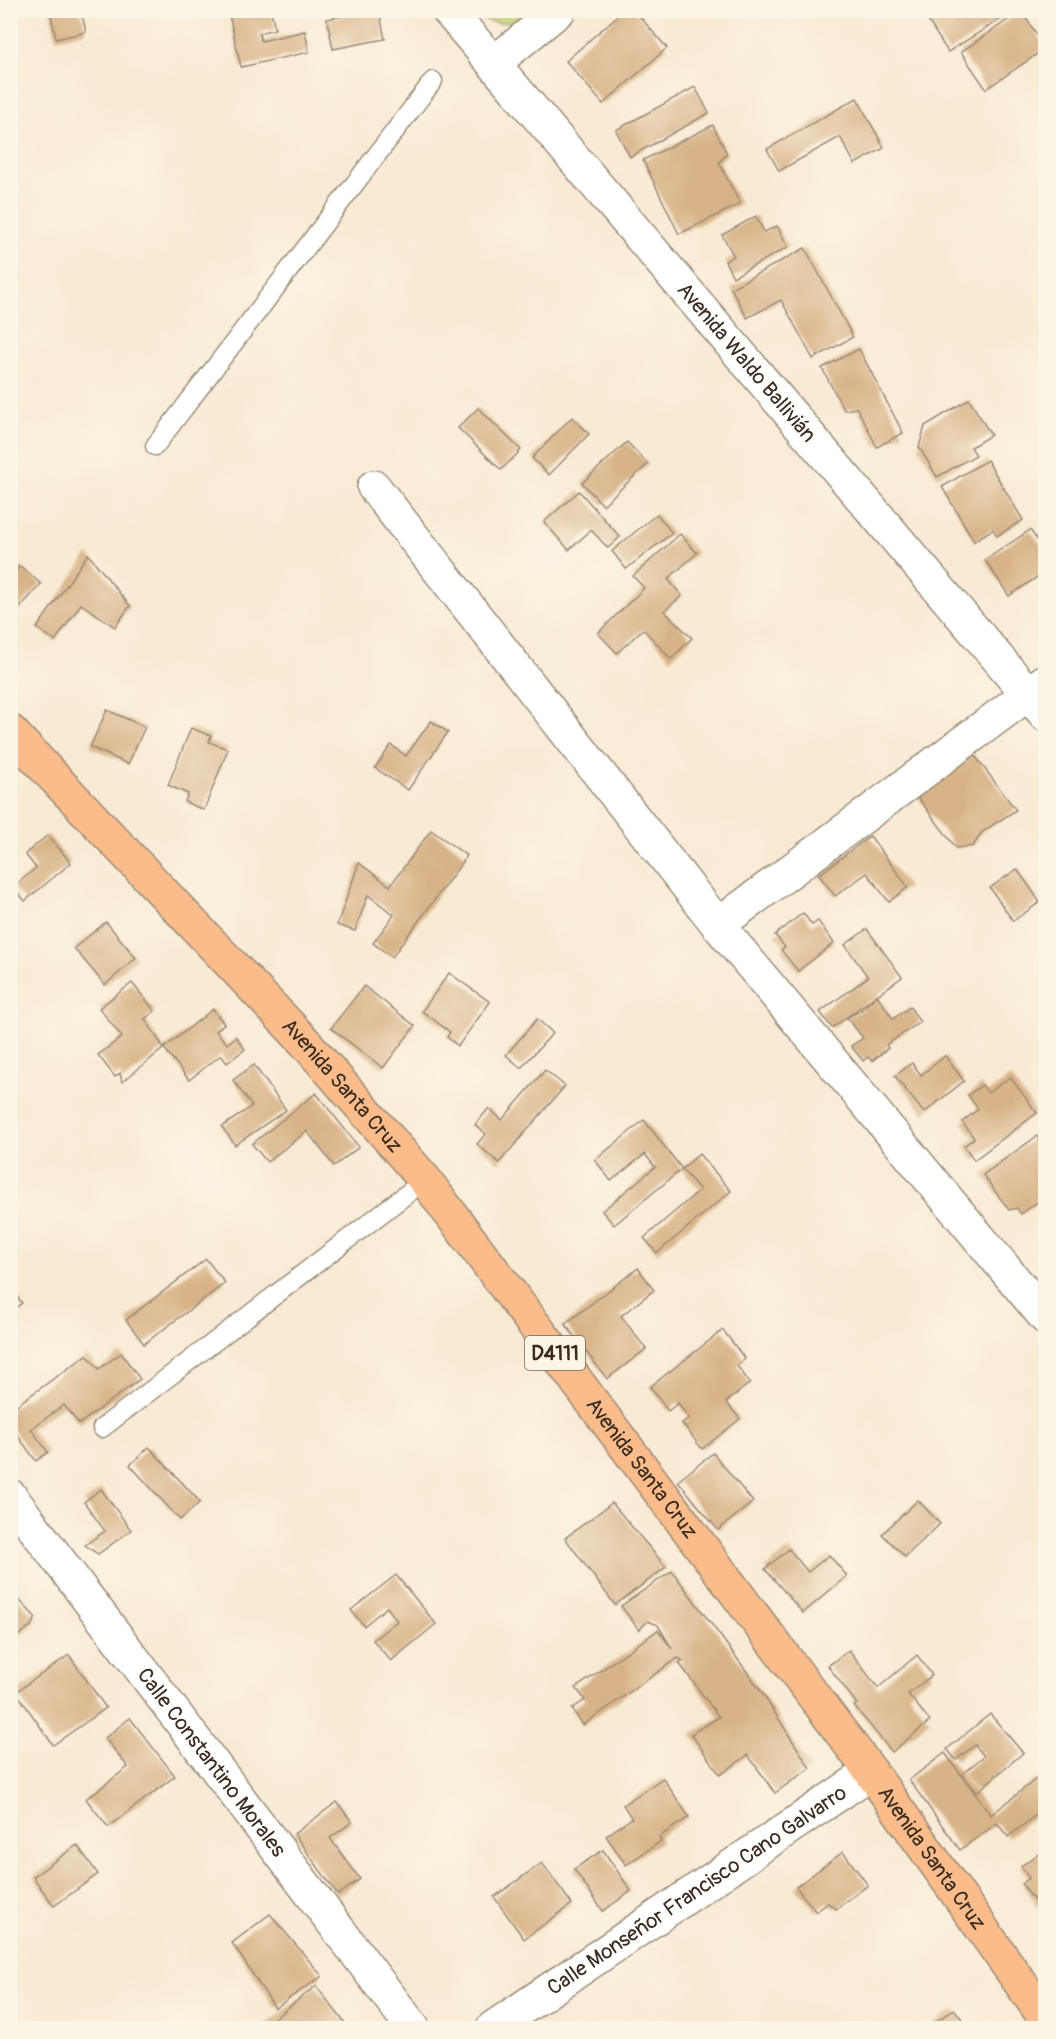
<svg xmlns="http://www.w3.org/2000/svg" width="1056" height="2039" font-family="Pangolin,sans-serif">
	<rect width="100%" height="100%" fill="#fcf5e5"/>
	<filter id="ink" filterUnits="userSpaceOnUse"><feTurbulence type="fractalNoise" baseFrequency=".0167" numOctaves="2"/><feDisplacementMap in="SourceGraphic" scale="12" xChannelSelector="R" yChannelSelector="G"/><feConvolveMatrix kernelMatrix="1 2 1 2 8 2 1 2 1" color-interpolation-filters="sRGB"/></filter>
	<filter id="wash" filterUnits="userSpaceOnUse"><feTurbulence type="fractalNoise" baseFrequency=".008" numOctaves="4" result="noise"/><feDisplacementMap in="SourceGraphic" scale="24" xChannelSelector="R" yChannelSelector="G"/><feGaussianBlur stdDeviation="1.35" result="paint"/><feColorMatrix in="noise" values="0 0 0 0 0 0 0 0 0 0 0 0 0 0 0 0 0 1.4 0 .05"/><feComposite in="paint" operator="in"/></filter>
	<g filter="url(#wash)">
		<rect width="100%" height="100%" fill="#f8ead4"/>
		<path fill="#bdcf72" stroke="#7c7c48" stroke-width="1.5" d="M473,11h57c-17,14 -40,17 -57,0z"/>
		<g id="blocks">
			<g fill="#d8b387">
				<polygon points="50,10 81,10 86,32 56,39"/>
				<polygon points="228,10 271,10 275,29 259,33 261,41 305,31 309,52 241,67"/>
				<polygon points="370,10 379,10 385,39 333,49 327,19"/>
				<polygon points="624,10 634,10 667,48 603,104 566,61"/>
				<polygon points="921,10 1015,10 948,52"/>
				<polygon points="1021,11 1046,48 986,89 961,52"/>
				<polygon points="695,87 709,113 630,157 616,130"/>
				<polygon points="857,98 884,148 855,164 840,137 779,171 767,149"/>
				<polygon points="713,125 727,154 719,162 740,204 679,234 643,160"/>
				<polygon points="756,216 764,232 777,226 788,247 733,277 725,261 734,256 722,235"/>
				<polygon points="805,248 853,337 813,359 781,300 747,318 731,288"/>
				<polygon points="859,349 903,433 877,447 857,408 844,410 822,368"/>
				<polygon points="969,399 991,435 971,447 976,455 937,477 919,447 925,426"/>
				<polygon points="478,408 521,450 501,470 458,428"/>
				<polygon points="572,417 589,434 549,475 532,458"/>
				<polygon points="627,442 648,464 603,505 582,483"/>
				<polygon points="987,460 1023,520 997,536 993,529 974,541 942,487"/>
				<polygon points="579,491 620,537 608,548 591,530 569,550 544,522"/>
				<polygon points="657,514 672,533 626,569 612,551"/>
				<polygon points="1030,530 1046,552 1046,571 1009,596 985,560"/>
				<polygon points="680,534 697,553 668,579 682,596 664,611 692,638 671,659 643,629 617,653 598,633 644,588 633,576"/>
				<polygon points="88,554 130,606 115,627 81,604 55,641 37,628"/>
				<polygon points="20,566 41,584 10,619 10,577"/>
				<polygon points="107,710 145,727 128,764 90,747"/>
				<polygon points="431,721 448,732 408,790 375,768 391,745 406,756"/>
				<polygon points="191,728 211,736 209,742 228,749 204,810 185,802 188,794 168,785"/>
				<polygon points="969,748 1016,810 982,832 973,846 956,848 913,791"/>
				<polygon points="431,830 467,856 392,957 373,943 394,915 368,895 355,931 337,925 359,863 390,886"/>
				<polygon points="48,835 71,863 25,901 13,887 36,868 25,854"/>
				<polygon points="870,836 908,887 889,902 867,873 835,896 819,875"/>
				<polygon points="1017,869 1040,902 1013,921 990,888"/>
				<polygon points="803,913 812,925 818,921 834,943 798,971 781,950 785,947 775,935"/>
				<polygon points="106,922 136,958 105,985 74,948"/>
				<polygon points="867,929 902,977 832,1028 820,1012 868,977 845,945"/>
				<polygon points="449,973 490,1002 458,1046 447,1037 450,1032 422,1011"/>
				<polygon points="132,983 155,1011 145,1019 164,1048 122,1082 120,1073 115,1077 98,1055 122,1037 99,1008"/>
				<polygon points="364,986 415,1026 383,1068 331,1028"/>
				<polygon points="877,995 893,1019 910,1007 920,1022 886,1045 888,1048 872,1061 868,1057 863,1061 851,1046 863,1038 847,1017 860,1011"/>
				<polygon points="213,1009 224,1024 216,1031 227,1044 236,1037 245,1049 227,1063 221,1055 189,1080 164,1048"/>
				<polygon points="537,1019 553,1033 521,1068 506,1055"/>
				<polygon points="945,1056 964,1081 924,1113 895,1076 912,1063 921,1075"/>
				<polygon points="254,1065 286,1110 235,1145 222,1127 252,1106 233,1080"/>
				<polygon points="545,1070 565,1086 499,1163 477,1144 486,1134 475,1125 489,1108 502,1120"/>
				<polygon points="1010,1077 1037,1113 974,1160 964,1146 974,1138 962,1122 978,1109 968,1095 982,1085 988,1093"/>
				<polygon points="316,1093 359,1147 334,1166 307,1131 267,1162 252,1144"/>
				<polygon points="644,1120 682,1169 614,1225 602,1211 655,1167 645,1154 611,1181 595,1160"/>
				<polygon points="1037,1136 1042,1144 1046,1142 1046,1196 1021,1214 1017,1208 1009,1210 983,1175"/>
				<polygon points="699,1154 731,1191 657,1253 644,1238 700,1190 682,1169"/>
				<polygon points="206,1259 225,1283 144,1344 126,1320"/>
				<polygon points="638,1268 654,1290 621,1316 646,1349 607,1379 565,1324"/>
				<polygon points="10,1288 22,1303 10,1312"/>
				<polygon points="723,1330 745,1359 737,1366 750,1383 726,1402 740,1419 702,1449 682,1423 689,1418 678,1403 668,1411 650,1387"/>
				<polygon points="121,1353 140,1379 79,1424 64,1405 31,1429 48,1452 36,1461 10,1425 10,1410 87,1355 99,1369"/>
				<polygon points="149,1447 200,1502 180,1520 130,1465"/>
				<polygon points="713,1453 753,1502 718,1530 678,1481"/>
				<polygon points="101,1489 131,1530 98,1554 85,1545 105,1531 84,1502"/>
				<polygon points="918,1500 940,1524 905,1557 882,1534"/>
				<polygon points="612,1503 666,1567 615,1605 565,1538"/>
				<polygon points="789,1549 808,1572 829,1555 847,1576 803,1613 765,1569"/>
				<polygon points="672,1571 759,1688 810,1768 775,1793 748,1755 720,1775 691,1734 719,1717 679,1663 683,1661 678,1658 583,1725 572,1709 585,1700 576,1688 658,1630 672,1649 658,1625 648,1621 639,1630 621,1606"/>
				<polygon points="396,1575 436,1624 391,1661 373,1640 397,1621 387,1607 364,1626 351,1610"/>
				<polygon points="10,1590 36,1618 30,1627 10,1642"/>
				<polygon points="849,1650 878,1688 917,1655 932,1675 908,1694 930,1721 892,1752 854,1706 857,1704 828,1666"/>
				<polygon points="69,1655 106,1708 53,1745 16,1692"/>
				<polygon points="990,1714 1023,1753 977,1792 962,1774 984,1756 975,1745 956,1760 947,1749"/>
				<polygon points="130,1718 175,1776 108,1827 86,1799 128,1767 105,1738"/>
				<polygon points="945,1753 991,1815 1036,1779 1046,1790 1046,1807 1008,1837 997,1823 960,1850 909,1780"/>
				<polygon points="663,1778 689,1817 659,1837 661,1841 626,1865 606,1836 632,1818 623,1805"/>
				<polygon points="337,1802 352,1822 330,1838 360,1879 338,1895 294,1834"/>
				<polygon points="77,1845 98,1874 54,1906 33,1877"/>
				<polygon points="1046,1849 1046,1913 1044,1914 1022,1884 1029,1878 1021,1866"/>
				<polygon points="603,1850 631,1891 603,1911 574,1869"/>
				<polygon points="843,1852 868,1885 836,1909 828,1903 816,1912 796,1887"/>
				<polygon points="542,1863 572,1904 524,1939 494,1897"/>
				<polygon points="270,1914 322,1976 275,2008 232,1943"/>
				<polygon points="316,1986 349,2028 262,2028"/>
				<polygon points="954,2009 969,2028 927,2028"/>
			</g>
		</g>
	</g>
	<g filter="url(#ink)">
		<use href="#blocks" fill-opacity="0" stroke="#9a8a79" stroke-width="1.5"/>
		<g fill="none" stroke-linecap="round" stroke-linejoin="round">
			<defs>
				<g id="lane">
					<polyline points="155,446 433,81"/>
					<polyline points="102,1428 425,1180"/>
				</g>
				<g id="street">
					<path id="s1" d="M448,10l598,705"/>
					<polyline points="494,63 559,10"/>
					<polyline points="374,487 718,925 1046,1318"/>
					<polyline points="718,925 1044,682"/>
					<path id="s2" d="M10,1496l403,532"/>
					<path id="s3" d="M493,2028l378,-256"/>
				</g>
				<g id="primary">
					<path id="s4" d="M10,731l293,309 122,140 446,592 175,247"/>
				</g>
			</defs>
			<use href="#lane" stroke="#9a8a79" stroke-width="21"/>
			<use href="#street" stroke="#9a8a79" stroke-width="36"/>
			<use href="#primary" stroke="#9a8a79" stroke-width="36"/>
			<use href="#lane" stroke="#fff" stroke-width="18"/>
			<use href="#street" stroke="#fff" stroke-width="33"/>
			<use href="#primary" stroke="#f9bc8a" stroke-width="33"/>
		</g>
	</g>
	<g text-anchor="middle" stroke-width="6" stroke-linejoin="round" paint-order="stroke">
		<rect fill="#fcf5e5" stroke="#75675a" stroke-width="1.5" x="525" y="1336" width="60" height="34" rx="4.5"/>
		<g font-size="20" font-weight="bold" fill="#3b2a1e">
			<text x="555" y="1360">D4111</text>
		</g>
		<g font-size="21" fill="#3b2a1e" stroke="#fcf5e5">
			<text dy="7" stroke="none"><textPath href="#s1" startOffset="462">Avenida Waldo Ballivián</textPath></text>
			<text dy="7" stroke="none"><textPath href="#s4" startOffset="486">Avenida Santa Cruz</textPath></text>
			<text dy="7" stroke="none"><textPath href="#s4" startOffset="972">Avenida Santa Cruz</textPath></text>
			<text dy="7" stroke="none"><textPath href="#s2" startOffset="334">Calle Constantino Morales</textPath></text>
			<text dy="7" stroke="none"><textPath href="#s4" startOffset="1458">Avenida Santa Cruz</textPath></text>
			<text dy="7" stroke="none"><textPath href="#s3" startOffset="246">Calle Monseñor Francisco Cano Galvarro</textPath></text>
		</g>
	</g>
	<rect width="1056" height="2039" fill="none" stroke="#fcf5e5" stroke-width="36"/>
</svg>
